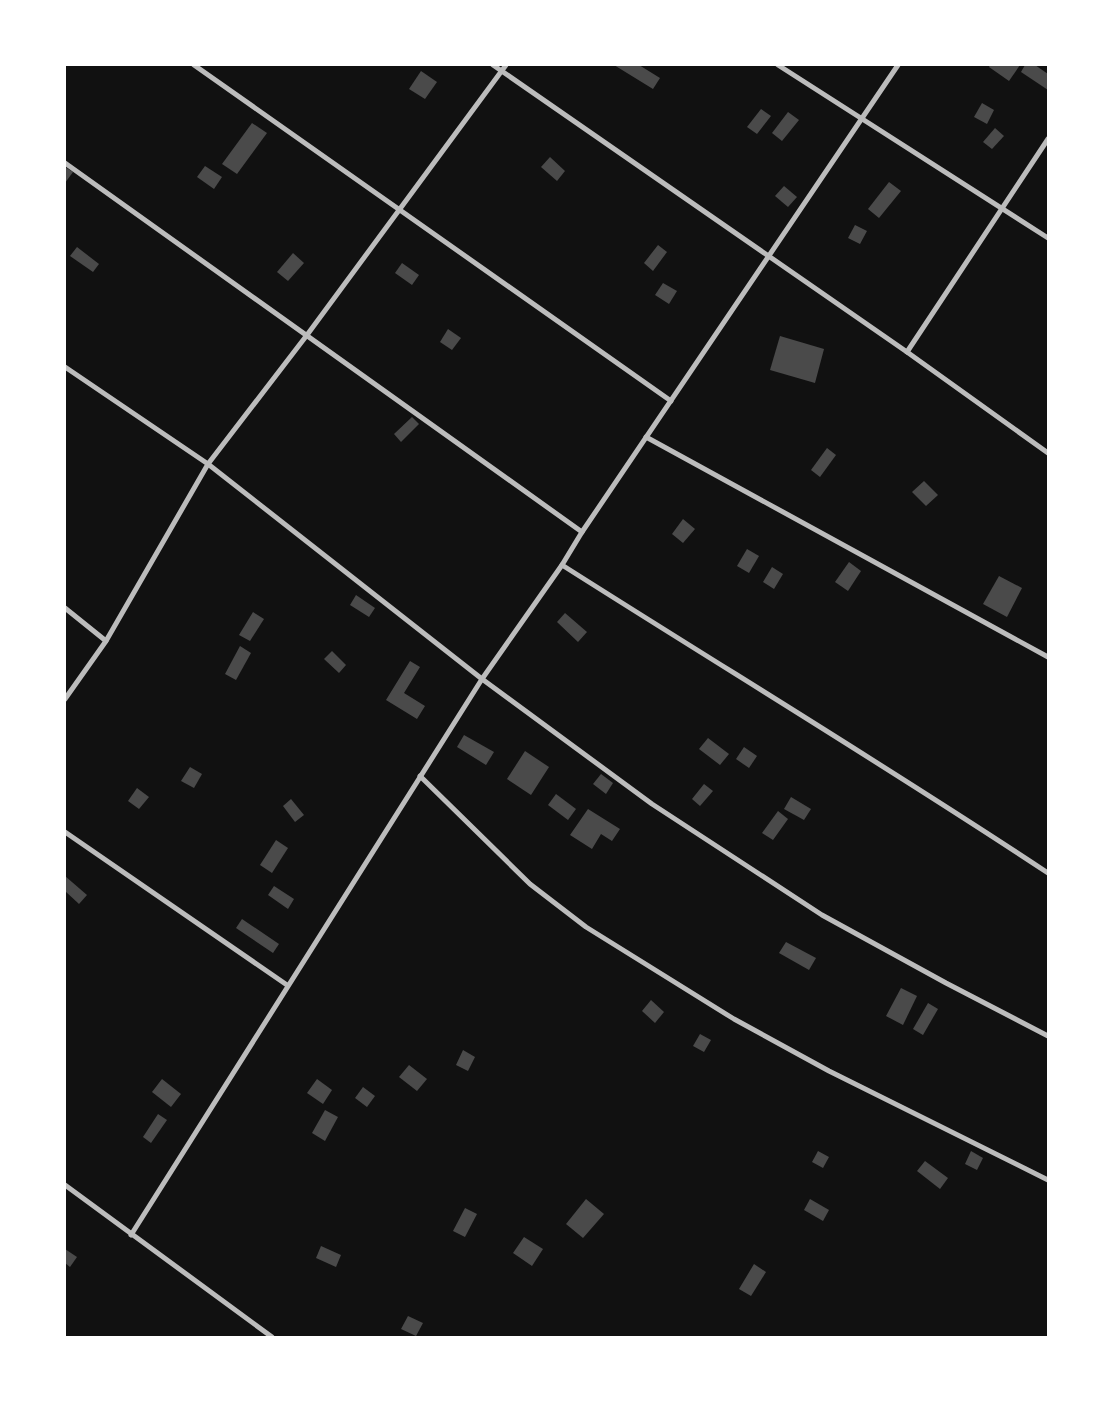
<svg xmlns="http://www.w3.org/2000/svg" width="1113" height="1402" font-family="Figtree,sans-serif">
	<rect width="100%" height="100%" fill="#111"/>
	<g fill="#4a4a4a">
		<polygon points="614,65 639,65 660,78 653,89"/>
		<polygon points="990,65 1020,65 1009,81 989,67"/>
		<polygon points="1025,65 1035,65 1048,74 1048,90 1021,72"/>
		<polygon points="421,71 437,82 425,99 409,89"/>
		<polygon points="982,103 994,110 987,124 974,117"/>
		<polygon points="761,109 771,116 757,134 747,127"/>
		<polygon points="788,112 799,120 782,141 772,133"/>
		<polygon points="252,123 267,133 237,174 222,164"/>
		<polygon points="995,128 1004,136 992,149 983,142"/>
		<polygon points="550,157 565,171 557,181 541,167"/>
		<polygon points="205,166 222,177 214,189 197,177"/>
		<polygon points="65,167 73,172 65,183"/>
		<polygon points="889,182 901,191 879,218 868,209"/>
		<polygon points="784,186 797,197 788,207 775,196"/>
		<polygon points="855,225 867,231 860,244 848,238"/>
		<polygon points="658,245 667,252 653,271 644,263"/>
		<polygon points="77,247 99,264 93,272 70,256"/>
		<polygon points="293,253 304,263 288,281 277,272"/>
		<polygon points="402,263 419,275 412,285 395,273"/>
		<polygon points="663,283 677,291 669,304 655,295"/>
		<polygon points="448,329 461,338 452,350 440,342"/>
		<polygon points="780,336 824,349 815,383 770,370"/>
		<polygon points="412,417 419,424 401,442 394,434"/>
		<polygon points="827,448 836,455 820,477 811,470"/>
		<polygon points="924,481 938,495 926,506 912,492"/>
		<polygon points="683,519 695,529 683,543 672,534"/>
		<polygon points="747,549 759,556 749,573 737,566"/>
		<polygon points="849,562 861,571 848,591 835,582"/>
		<polygon points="772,567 783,574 774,589 763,582"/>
		<polygon points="999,576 1022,588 1007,617 983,604"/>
		<polygon points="356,595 375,608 369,617 350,605"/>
		<polygon points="253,612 264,619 250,641 239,635"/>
		<polygon points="565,613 587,632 578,642 557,622"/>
		<polygon points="240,646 251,653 236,680 225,674"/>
		<polygon points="332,651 346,665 339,673 324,659"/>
		<polygon points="410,661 420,667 404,693 425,706 417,719 386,700"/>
		<polygon points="464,735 494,752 486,765 457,747"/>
		<polygon points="708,738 729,754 720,765 699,749"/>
		<polygon points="744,747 757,756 749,768 736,759"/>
		<polygon points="525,751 549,767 531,795 507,779"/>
		<polygon points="190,767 202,774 194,788 181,781"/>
		<polygon points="601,774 613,783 606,794 593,784"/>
		<polygon points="704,784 713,791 700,806 692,799"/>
		<polygon points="137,788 149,797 139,809 128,801"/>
		<polygon points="556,794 576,809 568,820 548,805"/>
		<polygon points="791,797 811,809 804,820 784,809"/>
		<polygon points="291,799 304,815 295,822 283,806"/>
		<polygon points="588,809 620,829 612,841 601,834 592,849 570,835"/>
		<polygon points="778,811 788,819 773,840 762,833"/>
		<polygon points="276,840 288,848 272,873 260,865"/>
		<polygon points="65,876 87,895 79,904 65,891"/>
		<polygon points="274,886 294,899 288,909 268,895"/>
		<polygon points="242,919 279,944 273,953 236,928"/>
		<polygon points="786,942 816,958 809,970 779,953"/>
		<polygon points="901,988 917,996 903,1025 886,1016"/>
		<polygon points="651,1000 664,1012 655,1023 642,1011"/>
		<polygon points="928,1003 938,1009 923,1035 913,1029"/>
		<polygon points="700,1034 711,1040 704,1052 693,1046"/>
		<polygon points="463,1050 475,1057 468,1071 456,1065"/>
		<polygon points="409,1065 427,1079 417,1091 399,1077"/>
		<polygon points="162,1079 181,1094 171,1107 152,1092"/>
		<polygon points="317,1079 332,1090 323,1104 307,1093"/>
		<polygon points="363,1087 375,1096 367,1107 355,1098"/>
		<polygon points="325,1110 338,1117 325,1141 312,1133"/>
		<polygon points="158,1114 167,1120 151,1143 143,1137"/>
		<polygon points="818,1151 829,1157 823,1168 812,1162"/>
		<polygon points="971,1151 983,1158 977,1170 965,1164"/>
		<polygon points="925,1161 948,1178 940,1189 917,1171"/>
		<polygon points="586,1199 604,1214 583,1238 566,1224"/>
		<polygon points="810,1199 829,1210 823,1221 804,1210"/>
		<polygon points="465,1208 477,1214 465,1237 453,1231"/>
		<polygon points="524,1237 543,1249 532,1266 513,1253"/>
		<polygon points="321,1246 341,1255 336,1267 316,1258"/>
		<polygon points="65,1249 77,1257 70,1267 65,1263"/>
		<polygon points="754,1264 766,1272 751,1296 739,1289"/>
		<polygon points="408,1316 423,1323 416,1336 401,1329"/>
	</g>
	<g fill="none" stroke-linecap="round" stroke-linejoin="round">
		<g stroke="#bcbcbc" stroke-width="5">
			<polyline points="194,65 671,401"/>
			<polyline points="493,65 907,352 1048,453"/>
			<polyline points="778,65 1048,238"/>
			<polyline points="65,163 582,532"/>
			<polyline points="907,352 1048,139"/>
			<polyline points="65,367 208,464 482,679 652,804 822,915 946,983 1048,1036"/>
			<polyline points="646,437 1048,657"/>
			<path d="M562,565c162,103 326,202 486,308"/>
			<polyline points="65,608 106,641"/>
			<polyline points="65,699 106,641 208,464 307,335 506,65"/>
			<polyline points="420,776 530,884 586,927 734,1019 829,1071 1048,1180"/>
			<polyline points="65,832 287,985"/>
			<polyline points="65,1185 272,1337"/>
			<polyline points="131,1235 482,679 562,565 582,532 898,65"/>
		</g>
	</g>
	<rect width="1113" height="1402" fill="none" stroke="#ffffff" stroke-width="132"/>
</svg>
